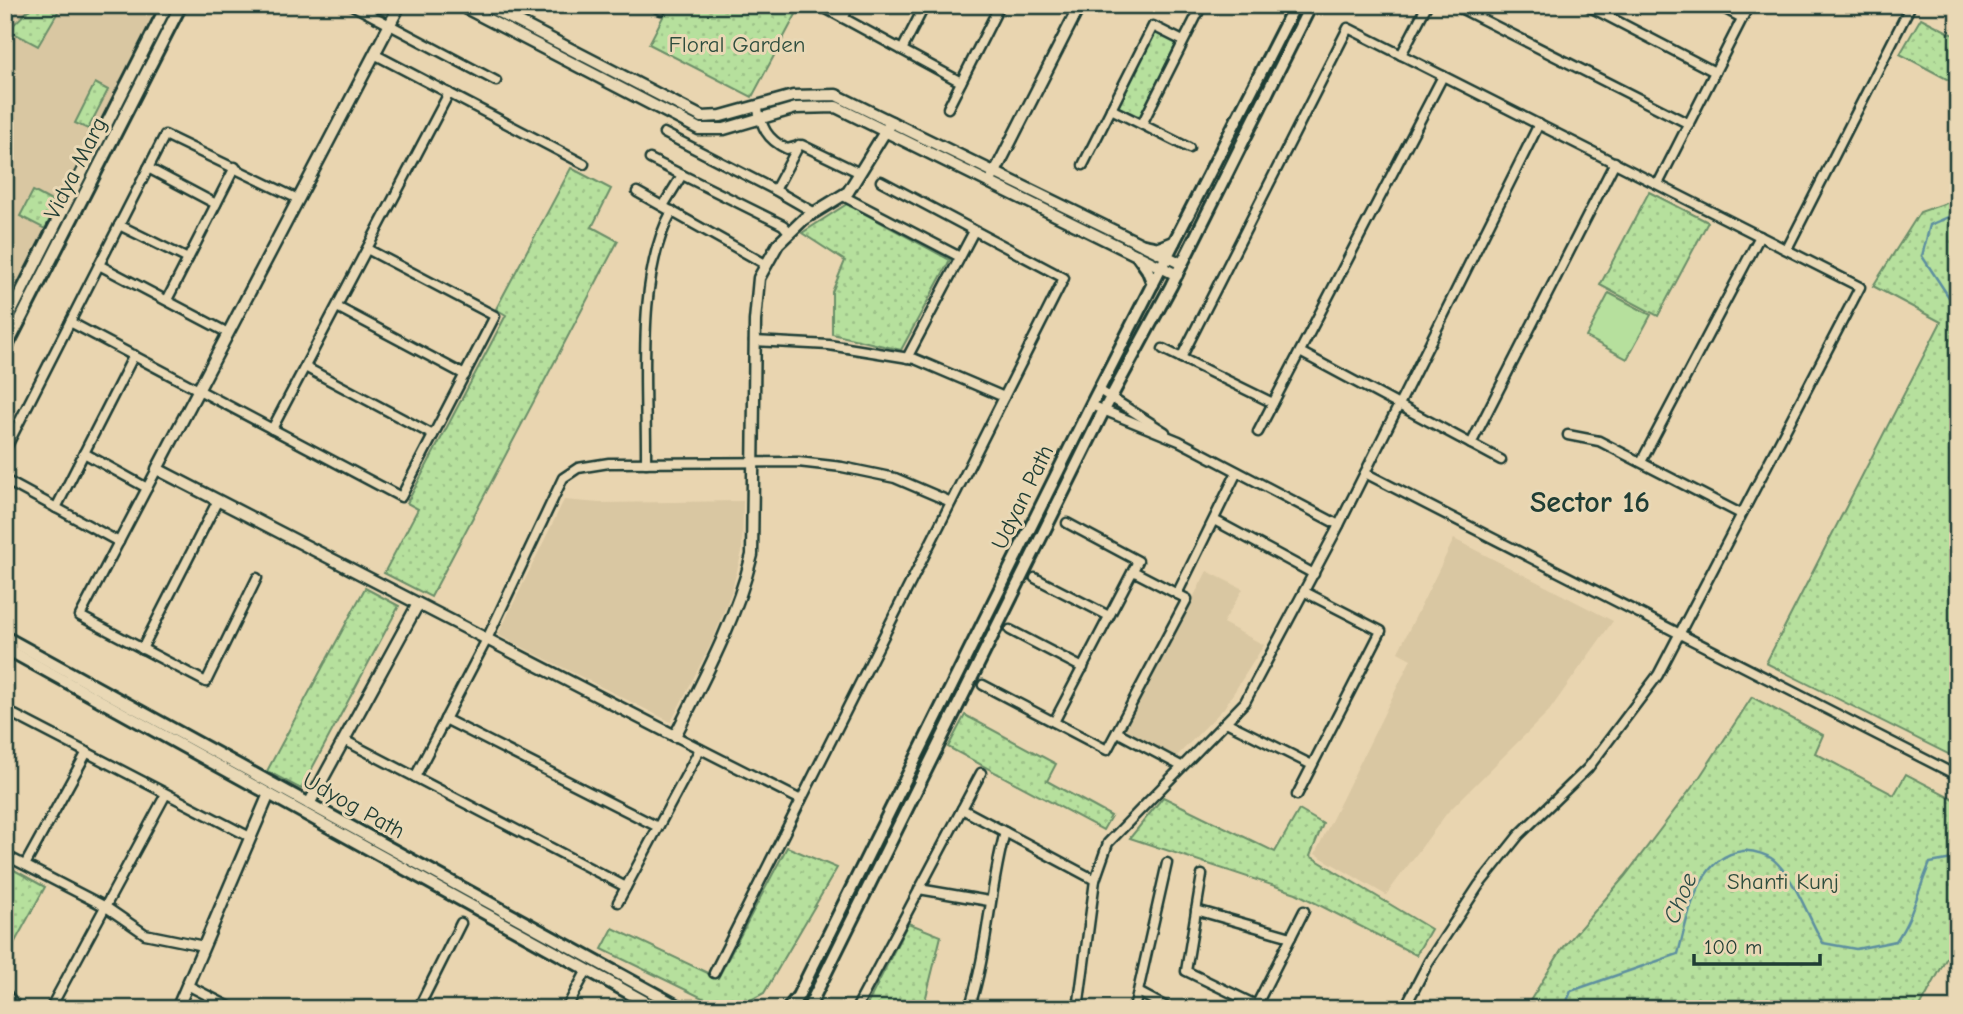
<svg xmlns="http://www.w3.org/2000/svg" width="1963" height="1014" font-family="'Comic Neue',sans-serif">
	<defs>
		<pattern id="grass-dots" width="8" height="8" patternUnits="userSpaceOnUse" patternTransform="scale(1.75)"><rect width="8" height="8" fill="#b6e09d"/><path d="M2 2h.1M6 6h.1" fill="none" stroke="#9cc188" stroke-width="1.8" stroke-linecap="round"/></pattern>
	</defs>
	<rect width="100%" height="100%" fill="#e9d5b0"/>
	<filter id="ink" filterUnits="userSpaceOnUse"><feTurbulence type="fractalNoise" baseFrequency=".0143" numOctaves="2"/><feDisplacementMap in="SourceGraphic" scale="14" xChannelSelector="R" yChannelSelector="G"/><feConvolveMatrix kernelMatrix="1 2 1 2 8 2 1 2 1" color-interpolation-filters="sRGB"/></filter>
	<g filter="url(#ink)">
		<g fill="#d9c7a2">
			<polygon points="5,5 162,5 5,316"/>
			<polygon points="564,500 599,503 743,501 742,552 731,593 713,640 671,722 498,635"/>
			<polygon points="1454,539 1613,621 1549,711 1447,813 1386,895 1315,854 1411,659 1398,652"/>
			<polygon points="1207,571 1243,589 1223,623 1264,645 1224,708 1176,757 1124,730"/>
		</g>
		<g fill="url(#grass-dots)" stroke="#6a8e68" stroke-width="2">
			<polygon points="34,5 62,5 38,46 8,30"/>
			<polygon points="669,5 801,5 752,97 649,44"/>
			<polygon points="1921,18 1958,37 1958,85 1900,54"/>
			<polygon points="1154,31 1177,42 1140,117 1117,106"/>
			<polygon points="95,83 108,90 88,129 75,123"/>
			<polygon points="571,168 611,189 592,227 618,241 431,597 384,573 418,509 407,503 506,315 496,309"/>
			<polygon points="33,191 57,204 45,229 20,216"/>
			<polygon points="1649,192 1708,222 1658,316 1600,285"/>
			<polygon points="1958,199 1958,759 1766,663 1941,322 1873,286 1920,212"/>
			<polygon points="847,204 950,260 901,350 832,334 832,292 845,261 802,233"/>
			<polygon points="365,588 399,606 301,789 267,771"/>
			<polygon points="1752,697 1823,735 1815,753 1894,795 1906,774 1958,801 1958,937 1919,1009 1525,1009 1562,949 1625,876 1699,778"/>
			<polygon points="965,715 1056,764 1047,781 1111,816 1103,830 948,747"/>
			<polygon points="1163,797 1275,852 1299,810 1323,824 1310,856 1431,929 1416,955 1296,893 1130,838"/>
			<polygon points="787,847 837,868 764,993 734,1009 725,1009 602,949 613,928 718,978"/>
			<polygon points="5,865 45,887 5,960"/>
			<polygon points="908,923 941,936 923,1009 865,1009"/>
		</g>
		<polygon fill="#b6e09d" stroke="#6a8e68" stroke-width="2" points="1609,293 1651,315 1627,359 1586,337"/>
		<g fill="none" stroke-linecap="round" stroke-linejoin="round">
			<g stroke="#5d8f9f" stroke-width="2.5">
				<polyline points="1958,213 1930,225 1922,256 1958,311"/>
				<path d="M1564,1009l7,-18 107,-37c10,-37 19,-98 65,-103 10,-1 27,4 34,12 21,22 31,54 46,80l33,6 40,-8c17,-24 22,-51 34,-78l28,-5"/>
			</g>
			<defs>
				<g id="minor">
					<polyline points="352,5 496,81"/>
					<polyline points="652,5 661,10 664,5"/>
					<polyline points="1454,5 1689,124"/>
					<polyline points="1586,5 1715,72"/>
					<polyline points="1718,5 1742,18"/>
					<polyline points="821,6 961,82"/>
					<polyline points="843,18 850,5"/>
					<polyline points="902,50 925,5"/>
					<polyline points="374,54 584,164"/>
					<polyline points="1401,55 1427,5"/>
					<path d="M757,106c5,21 9,33 30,43l15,-4 58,28"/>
					<polyline points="948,108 1000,5"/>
					<polyline points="1111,109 1189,148"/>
					<polyline points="1142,124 1202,5"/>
					<polyline points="664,133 775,190"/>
					<polyline points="799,145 775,190 815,213"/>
					<polyline points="650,159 783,225 790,233"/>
					<polyline points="1083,165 1153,26 1183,41"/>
					<polyline points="148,168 216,204"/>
					<polyline points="1658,184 1749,5"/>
					<polyline points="637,192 767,265"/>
					<polyline points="843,196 960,257"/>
					<polyline points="663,206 682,175"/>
					<polyline points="119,225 188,259"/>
					<polyline points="1787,249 1911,5"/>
					<polyline points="99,265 228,333"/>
					<polyline points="167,300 235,167"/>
					<polyline points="337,307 465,375"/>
					<polyline points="70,322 401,497 495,316 367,249"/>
					<polyline points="754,341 829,345 915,359 1004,397"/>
					<polyline points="1163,349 1273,403"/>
					<polyline points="1300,352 1501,460"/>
					<polyline points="907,358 974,231"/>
					<polyline points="1181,358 1348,28 1860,287 1658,675 1588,768 1519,835 1479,885 1429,961 1404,1009"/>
					<polyline points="305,367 433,435"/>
					<polyline points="1099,390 1165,432"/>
					<polyline points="1091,405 1179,441 1339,525"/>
					<polyline points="272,429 449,93"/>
					<polyline points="1258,432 1443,76"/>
					<polyline points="1568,435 1599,441 1741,514"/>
					<polyline points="1471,444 1615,162"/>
					<polyline points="5,450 165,135 298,199"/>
					<polyline points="84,453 147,488"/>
					<polyline points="1641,462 1760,236"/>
					<path d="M646,463c1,-76 -11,-186 26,-252"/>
					<polyline points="157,469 80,616 206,682 257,578"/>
					<polyline points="1365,473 1958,776"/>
					<polyline points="5,480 119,542"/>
					<polyline points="56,508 134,355"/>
					<polyline points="1214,520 1314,574"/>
					<polyline points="1035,578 1109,616"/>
					<polyline points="1177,594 1237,472"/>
					<polyline points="1010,630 1083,668"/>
					<polyline points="142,649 218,500"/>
					<polyline points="983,685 1107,750 1187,599 1133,571"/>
					<polyline points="5,710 250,837"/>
					<polyline points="445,719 658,827"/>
					<polyline points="1054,722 1138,561 1067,523"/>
					<polyline points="1226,722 1312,765"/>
					<polyline points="5,723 11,713"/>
					<polyline points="1117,732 1181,766"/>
					<polyline points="675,736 801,800"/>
					<polyline points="344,740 626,887"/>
					<polyline points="415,777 487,639 563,478 578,468 609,463 798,462 842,467 895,478 951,502"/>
					<polyline points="1297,795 1381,631 1305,592"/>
					<polyline points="962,809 1095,880"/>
					<polyline points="5,855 106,907 145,934 204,946"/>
					<polyline points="25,865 87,752"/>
					<polyline points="1202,875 1186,971 1256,1005"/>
					<polyline points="919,889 989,901"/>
					<polyline points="618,902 700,749"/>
					<polyline points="1196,910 1291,937"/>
					<polyline points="714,973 1064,278 881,181"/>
					<polyline points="187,985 234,1009"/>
					<polyline points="1140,993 1170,1009"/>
					<polyline points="1255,1008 1304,911"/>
					<polyline points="50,1009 166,794"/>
					<polyline points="418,1009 461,923"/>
					<polyline points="566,1009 587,970"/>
					<polyline points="856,1009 981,773"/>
					<path d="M969,1009c19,-57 20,-119 36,-177"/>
					<polyline points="1078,1009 1095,880 1108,843 1245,702 1337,529 1539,124"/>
					<polyline points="1134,1009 1167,863"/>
				</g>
				<g id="tertiary">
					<path d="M400,5l-243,464 518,267c30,-59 61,-117 77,-181l3,-234 4,-43 19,-34 26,-25 44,-27 43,-70"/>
					<polyline points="460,5 699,129 724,129 796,108 836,107 1177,275"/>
					<polyline points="485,5 702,117 721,116 793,96 836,95 1182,264"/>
					<polyline points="993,176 1080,5"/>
					<polyline points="309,804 418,604"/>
					<polyline points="5,994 17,1009"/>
					<polyline points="177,1009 269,794"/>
				</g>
				<g id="secondary">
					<polyline points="1143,245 1159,248 1174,242"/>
					<polyline points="1137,255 1147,269 1153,284"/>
					<polyline points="5,324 167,5"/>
					<polyline points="5,350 181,5"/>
					<polyline points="5,637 683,1009"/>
					<polyline points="5,648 658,1009"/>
					<polyline points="788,1009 798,996 1091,405 1295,5"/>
					<polyline points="808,1009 1103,412 1171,286 1311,5"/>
				</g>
			</defs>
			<use href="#minor" stroke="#1f3d34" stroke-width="13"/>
			<use href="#tertiary" stroke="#1f3d34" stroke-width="15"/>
			<use href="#secondary" stroke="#1f3d34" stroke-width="16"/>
			<use href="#minor" stroke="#e9d8b5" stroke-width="8"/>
			<use href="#tertiary" stroke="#e9d8b5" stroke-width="10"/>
			<use href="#secondary" stroke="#e9d8b5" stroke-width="10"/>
		</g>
	</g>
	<g text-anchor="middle" stroke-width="6" stroke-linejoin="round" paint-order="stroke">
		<g font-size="23" fill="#2e4d3e" stroke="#e9d8b5">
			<text x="737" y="52">Floral Garden</text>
			<text x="1783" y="889">Shanti Kunj</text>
		</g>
		<g font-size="23" fill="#1f3d34" stroke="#e9d8b5">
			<text transform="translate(75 168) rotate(-63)" y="8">Vidya Marg</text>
			<text transform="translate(1022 497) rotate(-64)" y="8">Udyan Path</text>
			<text transform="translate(354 805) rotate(29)" y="8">Udyog Path</text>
		</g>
		<g font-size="24" font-style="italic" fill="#294b46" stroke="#e9d8b5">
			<text transform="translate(1680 898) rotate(-68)" y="8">Choe</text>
		</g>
		<g font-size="30" font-weight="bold" fill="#1f3d34" stroke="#e9d8b5">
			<text x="1590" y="512">Sector 16</text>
		</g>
	</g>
	<rect width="1963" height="1014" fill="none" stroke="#e9d8b5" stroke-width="28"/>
	<rect x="14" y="14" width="1935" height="986" fill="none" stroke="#1f3d34" stroke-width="2.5" filter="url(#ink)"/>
	<path d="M1694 954v10h126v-10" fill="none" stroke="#1f3d34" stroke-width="3.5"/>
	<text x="1704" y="954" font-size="21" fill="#1f3d34" stroke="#e9d8b5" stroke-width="5" paint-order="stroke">100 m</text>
</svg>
